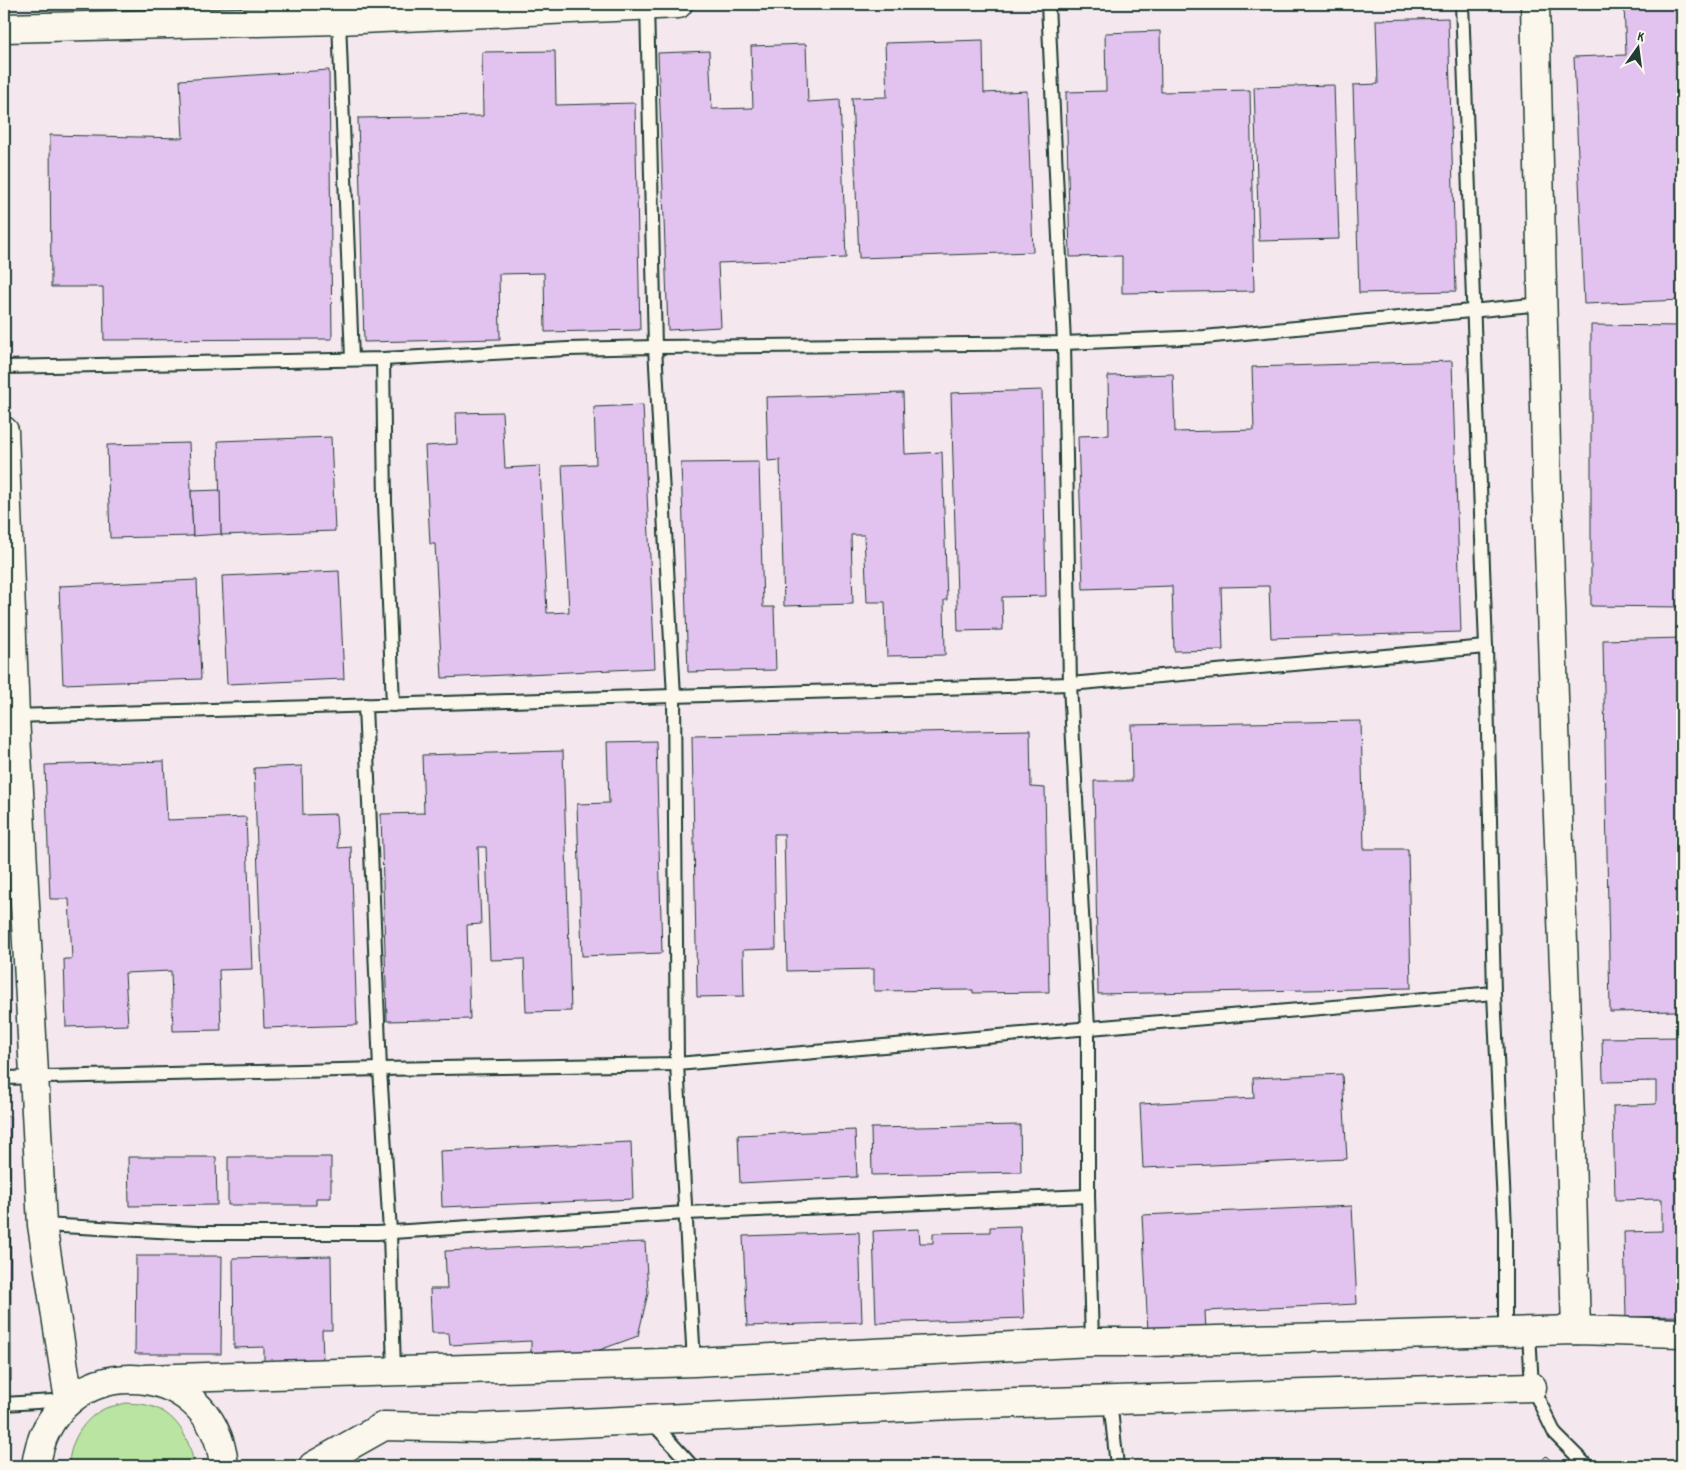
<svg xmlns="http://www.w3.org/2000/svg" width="1686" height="1470" font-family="Dekko,sans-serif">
	<rect width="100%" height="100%" fill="#fbf7ec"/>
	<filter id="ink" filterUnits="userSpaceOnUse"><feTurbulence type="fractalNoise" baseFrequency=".02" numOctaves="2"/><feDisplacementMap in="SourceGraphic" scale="10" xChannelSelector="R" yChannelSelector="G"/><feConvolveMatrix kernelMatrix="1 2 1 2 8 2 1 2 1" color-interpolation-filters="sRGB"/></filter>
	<g filter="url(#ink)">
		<rect fill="#f4e7ed" x="4" y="4" width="1678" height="1462"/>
		<path fill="#b9e4a1" stroke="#6c906a" d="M126,1403c6,1 13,0 20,2 30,6 44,33 48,61h-125c0,-23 14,-48 37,-58 6,-2 13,-3 20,-5z"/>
		<g fill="#e2c2ef" stroke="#1f3d34">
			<polygon points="1624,4 1682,4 1682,300 1584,304 1574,57 1626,55"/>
			<polygon points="1448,18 1456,291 1359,293 1353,85 1378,84 1376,20"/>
			<polygon points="1160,31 1161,92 1250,90 1254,291 1122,293 1122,256 1070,257 1066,92 1106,91 1105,33"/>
			<polygon points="983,40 984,93 1027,91 1033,252 859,258 852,98 887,97 885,43"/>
			<polygon points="806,44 808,102 840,100 846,258 718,263 721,327 668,330 658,53 709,51 712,109 753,108 751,46"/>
			<polygon points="555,51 556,105 635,103 640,330 545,332 544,273 499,274 500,339 364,342 358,118 483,116 482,52"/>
			<polygon points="329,70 332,339 104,340 103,287 51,287 50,135 183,138 180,80"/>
			<polygon points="1334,85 1339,239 1259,241 1254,87"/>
			<polygon points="1591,325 1682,326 1682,607 1591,606"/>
			<polygon points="1452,361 1461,632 1271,638 1269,586 1221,587 1223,650 1174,651 1172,586 1083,589 1078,436 1109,435 1108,376 1173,374 1175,432 1254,430 1252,367"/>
			<polygon points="1042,390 1046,596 1002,597 1003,630 958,631 951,393"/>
			<polygon points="903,393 905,454 942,452 947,600 944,600 945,655 887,656 885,602 867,602 864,535 851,535 853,604 784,606 780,460 768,461 766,397"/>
			<polygon points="643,405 655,668 442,678 435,544 430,544 425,446 457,444 456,413 502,412 505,468 540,466 547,613 569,612 562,465 596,464 594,407"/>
			<polygon points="331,437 335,531 221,535 218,441"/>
			<polygon points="189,443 193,536 110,538 107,445"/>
			<polygon points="759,462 763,607 774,607 776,670 688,672 681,463"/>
			<polygon points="220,490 221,534 193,536 191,491"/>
			<polygon points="339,571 344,679 227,684 222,576"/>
			<polygon points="197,580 201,679 63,684 59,586"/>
			<polygon points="1682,638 1682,1011 1610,1012 1603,640"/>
			<polygon points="1361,721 1364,849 1408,849 1411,988 1098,994 1094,781 1132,781 1131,725"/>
			<polygon points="1030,730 1031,787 1045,788 1049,992 973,993 973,990 874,991 874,969 787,971 784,834 774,834 776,949 743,950 744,996 697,997 692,736"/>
			<polygon points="656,741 662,953 582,956 577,804 609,803 607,742"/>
			<polygon points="563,751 571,1011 526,1012 524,959 490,960 486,847 478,847 481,924 467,925 470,1019 387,1021 381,814 424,813 422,755"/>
			<polygon points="164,761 167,820 246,817 252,969 219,970 221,1030 173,1031 171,971 125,973 128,1025 66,1027 64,959 72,959 69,899 50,899 45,765"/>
			<polygon points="302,766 303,815 336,814 338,848 351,847 357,1025 264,1028 254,768"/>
			<polygon points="1682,1037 1682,1316 1626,1317 1624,1232 1662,1231 1662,1199 1615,1200 1613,1106 1656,1104 1656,1081 1603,1082 1602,1038"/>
			<polygon points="1342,1074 1347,1159 1143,1168 1140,1104 1254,1098 1253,1078"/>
			<polygon points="4,1116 10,1116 11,1381 4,1381"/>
			<polygon points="1020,1125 1021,1172 872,1175 871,1128"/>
			<polygon points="855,1130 857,1177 740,1183 738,1135"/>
			<polygon points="631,1142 633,1199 442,1207 440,1151"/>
			<polygon points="128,1157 216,1157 217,1205 129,1206"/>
			<polygon points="228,1157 331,1157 331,1198 316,1198 316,1205 228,1205"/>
			<polygon points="1352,1206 1357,1304 1205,1311 1206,1330 1148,1332 1142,1215"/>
			<polygon points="1020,1226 1024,1318 876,1323 873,1231 919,1229 920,1243 933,1243 933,1233 990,1232 990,1227"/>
			<polygon points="859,1232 862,1322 747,1326 743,1236"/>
			<polygon points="645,1242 648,1293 638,1336 594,1352 531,1354 531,1341 450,1345 449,1333 432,1333 430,1289 447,1289 445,1251"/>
			<polygon points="136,1256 222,1256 221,1354 135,1354"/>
			<polygon points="331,1256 332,1330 322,1330 323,1361 264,1363 264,1347 234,1348 233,1258"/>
			<polygon points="1546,1456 1557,1466 1536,1466"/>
		</g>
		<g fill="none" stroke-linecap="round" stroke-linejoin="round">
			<defs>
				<g id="service">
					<polyline points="647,4 655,347 674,696 677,1064 694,1362"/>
					<polyline points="1048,4 1064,343 1070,684 1088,1028 1088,1196 1092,1342"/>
					<polyline points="1462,4 1486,647 1494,993 1505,1228 1505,1333"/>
					<polyline points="339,20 352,359"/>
					<polyline points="383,359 385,502 393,705"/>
					<polyline points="4,367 383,359 568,349 655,347 1064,343 1204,337 1542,304"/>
					<polyline points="365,705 380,1069 390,1232 394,1371"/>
					<polyline points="14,716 1070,684 1486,647"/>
					<polyline points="4,1078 380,1069 677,1064 1494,993"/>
					<polyline points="42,1225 197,1233 377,1233 686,1213 1088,1196"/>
					<polyline points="1529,1333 1532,1387 1555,1434 1587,1466"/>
					<polyline points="1110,1400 1117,1466"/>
					<polyline points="4,1404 69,1400"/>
					<polyline points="650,1420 692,1466"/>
				</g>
				<g id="tertiary">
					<polyline points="1535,4 1547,489 1558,816 1570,1120 1576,1330"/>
					<polyline points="4,28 339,20 678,4"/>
					<polyline points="4,431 15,716 42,1225 69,1400"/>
					<polyline points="145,1379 694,1362 1092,1342 1146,1342 1576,1330 1682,1333"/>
					<path d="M36,1466c14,-118 178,-114 188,0"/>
					<polyline points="313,1466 384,1426 478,1428 952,1405 1532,1387"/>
				</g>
			</defs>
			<use href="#service" stroke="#1f3d34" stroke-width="16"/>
			<use href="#tertiary" stroke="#1f3d34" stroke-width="31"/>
			<use href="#service" stroke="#fbf7ec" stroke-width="12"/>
			<use href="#tertiary" stroke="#fbf7ec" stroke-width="28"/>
		</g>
	</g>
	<rect width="1686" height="1470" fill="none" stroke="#fbf7ec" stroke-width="20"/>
	<rect x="10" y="10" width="1666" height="1450" fill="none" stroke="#1f3d34" stroke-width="2" filter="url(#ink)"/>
	<g transform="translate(1638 48) rotate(14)" stroke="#fbf7ec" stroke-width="4" paint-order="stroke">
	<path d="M0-4L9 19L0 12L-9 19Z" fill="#1f3d34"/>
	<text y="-8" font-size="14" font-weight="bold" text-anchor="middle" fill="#1f3d34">K</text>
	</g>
</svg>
